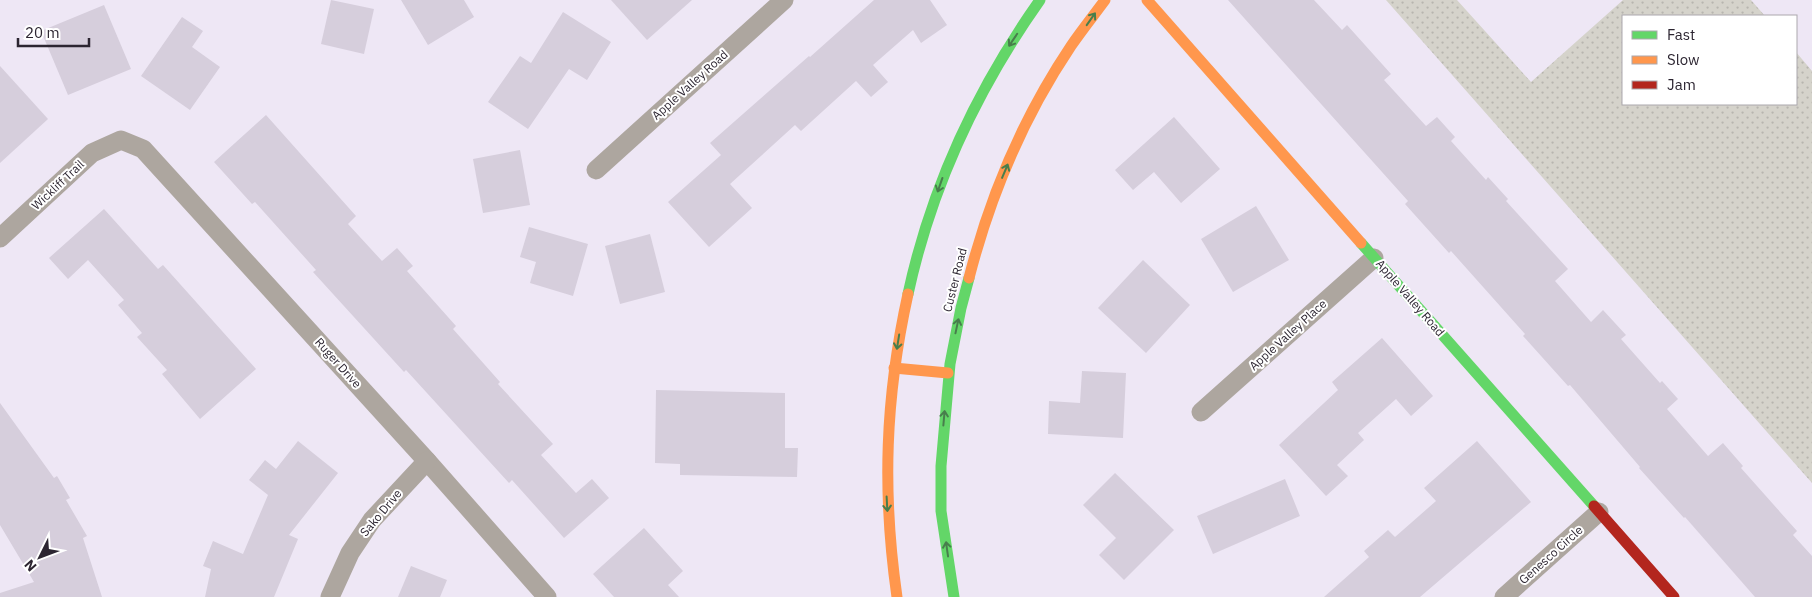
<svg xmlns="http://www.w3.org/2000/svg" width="1812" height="597" font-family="'IBM Plex Sans',sans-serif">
	<defs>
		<pattern id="grass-dots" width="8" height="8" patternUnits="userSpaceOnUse" patternTransform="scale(1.25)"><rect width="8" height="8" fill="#d5d3cb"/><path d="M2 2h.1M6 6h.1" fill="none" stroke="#b7b5af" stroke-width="1.8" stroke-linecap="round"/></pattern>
	</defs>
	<rect width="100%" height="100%" fill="#eee7f5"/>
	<polygon fill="url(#grass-dots)" points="1386,0 1457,0 1531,82 1623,0 1751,0 1765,16 1623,16 1623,104 1796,104 1796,52 1812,71 1812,483"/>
	<g fill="#d6cedc">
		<polygon points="331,0 374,9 364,54 321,44"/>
		<polygon points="401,0 464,0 474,17 428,45"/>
		<polygon points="611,0 692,0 647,40"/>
		<polygon points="874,0 930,0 947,25 921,43 913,30 873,65 888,82 871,97 856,81 801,131 795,125 730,184 752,208 709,247 668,202 721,155 710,143 809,56 810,57"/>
		<polygon points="1228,0 1314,0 1342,30 1347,25 1391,74 1384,80 1426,126 1437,117 1455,137 1451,141 1486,180 1488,177 1508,199 1506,201 1568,269 1555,281 1591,322 1603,310 1626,335 1621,339 1660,383 1662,381 1678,399 1667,409 1708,456 1723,443 1743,466 1741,468 1797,531 1793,535 1812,556 1812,597 1755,597 1685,517 1684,518 1639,468 1640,467 1570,385 1568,386 1523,336 1525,334 1451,251 1449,253 1405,204 1408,201"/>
		<polygon points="104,5 131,69 68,95 41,31"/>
		<polygon points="563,12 611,42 587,80 569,69 528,129 488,102 520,56 531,63"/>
		<polygon points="182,17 203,31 192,47 220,67 190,110 141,76"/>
		<polygon points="0,66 48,119 0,163"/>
		<polygon points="266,115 356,216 348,224 382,261 397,248 413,266 407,271 456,326 453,329 500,382 498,384 553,444 541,455 576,493 592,479 609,498 564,538 512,480 509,483 406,370 404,372 313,272 316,270 255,202 252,204 214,162"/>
		<polygon points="1174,117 1220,169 1181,203 1154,172 1133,190 1115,170"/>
		<polygon points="520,150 530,205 483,213 473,159"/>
		<polygon points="1256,206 1289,260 1233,292 1201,239"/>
		<polygon points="104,209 158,269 163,265 256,369 200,419 162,374 167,370 137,337 142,333 118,305 124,300 88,260 68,279 49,258"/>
		<polygon points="529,227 588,244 573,296 530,283 536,262 520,257"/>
		<polygon points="650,234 665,292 620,304 605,246"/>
		<polygon points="1143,260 1190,305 1146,353 1098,308"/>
		<polygon points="1382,338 1433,396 1411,416 1396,399 1358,433 1364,440 1337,465 1348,476 1326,496 1279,445 1338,390 1332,382"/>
		<polygon points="1082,371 1126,373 1123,438 1048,434 1049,401 1080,403"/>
		<polygon points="656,390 785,393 785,448 798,448 797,477 680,475 680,464 655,463"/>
		<polygon points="0,403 54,478 57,476 70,498 66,500 87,536 83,538 102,597 0,597 0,593 34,582 0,525"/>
		<polygon points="298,441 338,473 289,535 298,539 274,597 205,597 211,569 203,566 213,541 243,554 268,495 249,480 265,460 276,469"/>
		<polygon points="1477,441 1531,502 1420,597 1324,597 1369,557 1364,551 1388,530 1395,537 1436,501 1424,488"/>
		<polygon points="1115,473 1174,530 1124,580 1099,555 1116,538 1083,505"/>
		<polygon points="1285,479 1300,516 1213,554 1197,516"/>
		<polygon points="644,528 683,571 668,585 679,597 614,597 593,574"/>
		<polygon points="411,566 447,580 440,597 398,597"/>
	</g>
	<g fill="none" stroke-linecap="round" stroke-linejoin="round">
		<g stroke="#ada69f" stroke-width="19">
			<polyline points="596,170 784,0"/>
			<polyline points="0,238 92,153 121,140 143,149 427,461 547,597"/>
			<polyline points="1201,412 1374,258"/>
			<polyline points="330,597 350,553 372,520 427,461"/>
			<polyline points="1504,597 1599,512"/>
		</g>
		<g stroke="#63d668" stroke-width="11">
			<polyline points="1361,243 1594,506"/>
			<path d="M908,294c23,-106 69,-205 132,-294"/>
			<polyline points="954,597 941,511 941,466 950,364 961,308 969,278"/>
		</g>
		<g stroke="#ff974d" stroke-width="11">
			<polyline points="1147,0 1361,243"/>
			<path d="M969,278c21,-82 55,-162 102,-232 11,-16 23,-31 34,-46"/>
			<polyline points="894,368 948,373"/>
			<path d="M897,597c-15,-105 -12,-199 11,-303"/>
		</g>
		<polyline stroke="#b3261e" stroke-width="11" points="1594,506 1674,597"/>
	</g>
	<defs><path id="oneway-shaft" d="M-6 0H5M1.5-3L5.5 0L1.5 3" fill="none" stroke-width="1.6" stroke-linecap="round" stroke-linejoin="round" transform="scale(1.25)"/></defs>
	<g stroke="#487e4c">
		<use href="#oneway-shaft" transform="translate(1091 19) rotate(-55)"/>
		<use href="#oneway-shaft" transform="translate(1013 40) rotate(124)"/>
		<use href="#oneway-shaft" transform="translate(1005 171) rotate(-67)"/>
		<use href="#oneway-shaft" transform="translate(940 185) rotate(109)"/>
		<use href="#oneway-shaft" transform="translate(957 326) rotate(-78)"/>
		<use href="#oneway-shaft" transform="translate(898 342) rotate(99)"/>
		<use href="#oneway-shaft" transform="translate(944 418) rotate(-85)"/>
		<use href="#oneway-shaft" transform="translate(887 504) rotate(87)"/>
		<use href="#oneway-shaft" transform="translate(947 549) rotate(-98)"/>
	</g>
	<g text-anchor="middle" stroke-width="4" stroke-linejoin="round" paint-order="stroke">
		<g font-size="12" fill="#2c2531" stroke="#fff">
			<text transform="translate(690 85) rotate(-42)" y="4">Apple Valley Road</text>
			<text transform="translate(58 185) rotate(-43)" y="4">Wickliff Trail</text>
			<text transform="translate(955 280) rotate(-76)" y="4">Custer Road</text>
			<text transform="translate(1410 298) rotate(49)" y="4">Apple Valley Road</text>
			<text transform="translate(1288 335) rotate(-42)" y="4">Apple Valley Place</text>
			<text transform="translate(338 363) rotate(48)" y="4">Ruger Drive</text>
			<text transform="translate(381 513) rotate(-50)" y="4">Sako Drive</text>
			<text transform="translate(1551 555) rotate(-42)" y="4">Genesco Circle</text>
		</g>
	</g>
	<rect x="1622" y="15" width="175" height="90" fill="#ffffff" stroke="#aba8ad"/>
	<rect x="1632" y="31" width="25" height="8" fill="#63d668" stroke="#aba8ad"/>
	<text x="1667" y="40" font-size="15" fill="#2c2531">Fast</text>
	<rect x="1632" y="56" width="25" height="8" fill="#ff974d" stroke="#aba8ad"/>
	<text x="1667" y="65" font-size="15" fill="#2c2531">Slow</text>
	<rect x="1632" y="81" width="25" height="8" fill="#b3261e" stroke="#aba8ad"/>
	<text x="1667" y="90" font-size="15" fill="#2c2531">Jam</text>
	<g transform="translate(40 557) rotate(228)" stroke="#ffffff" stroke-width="4" paint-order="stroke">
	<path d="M0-4L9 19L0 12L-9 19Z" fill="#2c2531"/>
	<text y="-8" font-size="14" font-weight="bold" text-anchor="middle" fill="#2c2531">N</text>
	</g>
	<path d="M18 38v8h71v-8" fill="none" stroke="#2c2531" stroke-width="2.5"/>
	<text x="25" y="38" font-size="15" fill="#2c2531" stroke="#ffffff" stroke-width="4" paint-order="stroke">20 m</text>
</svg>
